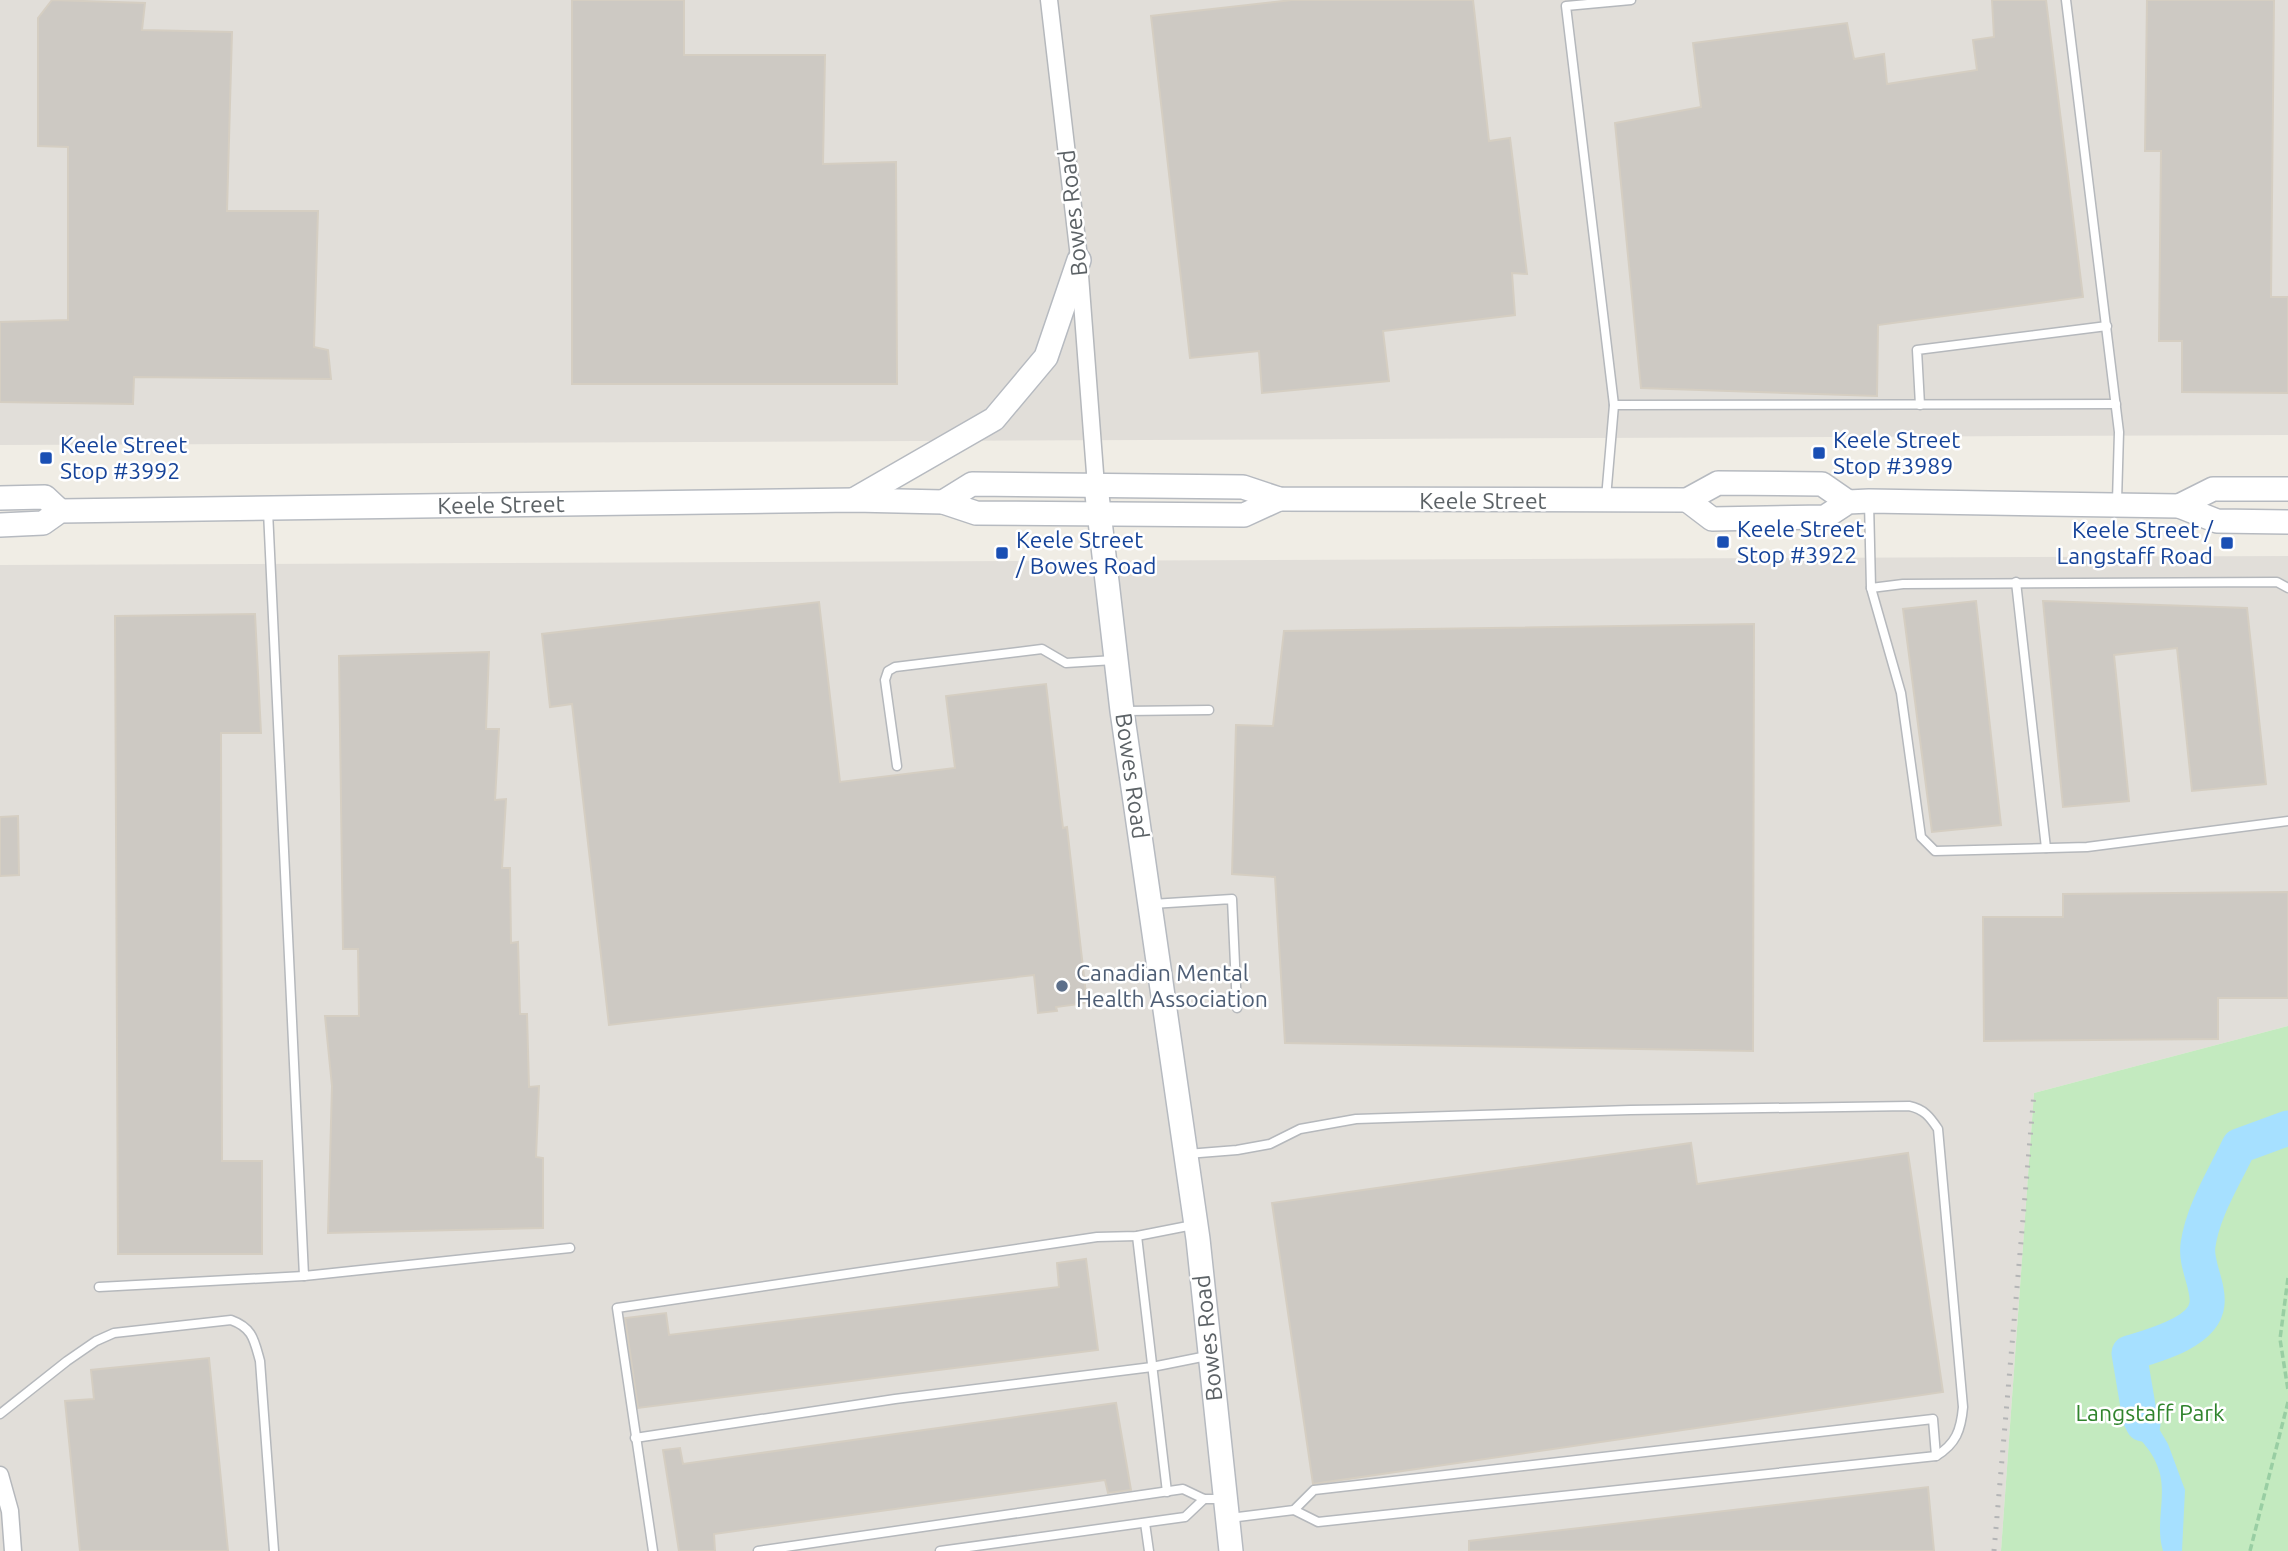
<svg xmlns="http://www.w3.org/2000/svg" width="2288" height="1551" font-family="Ubuntu,sans-serif">
	<rect width="100%" height="100%" fill="#f0ede5"/>
	<g fill="#e1ded9">
		<polygon points="0,0 2288,0 2288,435 0,445"/>
		<polygon points="2288,556 2288,1026 2034,1093 2001,1551 0,1551 0,565"/>
	</g>
	<polygon fill="#c3eabf" points="2288,1026 2288,1551 2001,1551 2034,1093"/>
	<path fill="#a6e0ff" d="M2132,1377l20,40 16,27 17,46 -3,61h-19c-8,-26 3,-51 -3,-77 -7,-26 -19,-30 -32,-51 -3,-6 -5,-15 -7,-21z"/>
	<g fill="none" stroke-linecap="round" stroke-linejoin="round">
		<path stroke="#a6e0ff" stroke-width="35" d="M2143,1424l-3,-6 -11,-65c23,-7 75,-20 78,-49 2,-19 -12,-40 -9,-59 5,-35 26,-67 41,-99l49,-18"/>
	</g>
	<g fill="#cdc9c3" stroke="#d5cec2" stroke-width="2">
		<polygon points="52,0 145,3 142,30 232,32 227,211 318,211 314,347 328,350 331,379 134,377 133,404 0,402 0,322 68,320 68,147 38,146 38,18"/>
		<polygon points="572,0 684,0 684,55 825,55 823,164 896,162 897,384 572,384"/>
		<polygon points="1292,0 1473,0 1489,141 1510,138 1527,274 1512,273 1515,315 1383,331 1389,381 1262,393 1259,351 1190,358 1151,16"/>
		<polygon points="1992,0 2046,0 2083,297 1878,325 1877,396 1641,388 1615,123 1701,107 1693,43 1847,23 1854,59 1884,54 1887,84 1977,70 1973,40 1994,37"/>
		<polygon points="2147,0 2274,0 2271,297 2288,297 2288,393 2182,392 2182,341 2159,341 2161,151 2145,151"/>
		<polygon points="1976,601 2001,825 1932,832 1903,609"/>
		<polygon points="2043,601 2247,608 2266,784 2192,791 2177,648 2114,655 2129,801 2063,807"/>
		<polygon points="819,602 840,782 955,768 946,696 1046,684 1063,828 1067,827 1087,1003 1056,1007 1057,1011 1038,1013 1034,975 609,1025 572,704 550,707 542,634"/>
		<polygon points="255,614 261,733 221,733 222,1161 262,1161 262,1254 118,1254 115,616"/>
		<polygon points="1754,624 1753,1051 1285,1043 1275,877 1232,874 1236,725 1273,726 1284,631"/>
		<polygon points="489,652 486,729 499,729 495,800 506,799 502,868 510,868 511,943 518,942 520,1014 527,1014 529,1087 539,1086 536,1157 543,1158 543,1228 328,1233 332,1086 325,1016 359,1016 358,949 343,949 339,656"/>
		<polygon points="18,816 19,875 0,876 0,817"/>
		<polygon points="2288,892 2288,998 2218,998 2218,1039 1984,1041 1983,917 2063,917 2063,894"/>
		<polygon points="1691,1143 1697,1184 1908,1153 1943,1392 1313,1484 1272,1203"/>
		<polygon points="1086,1259 1098,1350 638,1408 625,1318 666,1313 669,1335 1059,1287 1057,1263"/>
		<polygon points="209,1358 228,1551 80,1551 65,1401 94,1399 91,1370"/>
		<polygon points="1116,1403 1131,1490 1108,1493 1105,1480 714,1534 715,1551 679,1551 663,1450 680,1448 683,1464"/>
		<polygon points="1928,1487 1934,1551 1469,1551 1469,1541"/>
	</g>
	<g fill="none" stroke-linecap="round" stroke-linejoin="round">
		<defs>
			<g id="lane">
				<polyline points="2066,0 2119,432 2117,501"/>
				<polyline points="1614,405 2116,404"/>
				<polyline points="1920,405 1917,350 2107,326"/>
				<polyline points="1606,498 1614,405 1566,6 1631,0"/>
				<polyline points="1869,502 1871,588 1903,584 2277,582 2288,588"/>
				<polyline points="268,511 304,1276 570,1248"/>
				<polyline points="2016,582 2046,848"/>
				<polyline points="1871,588 1901,693 1921,837 1935,851 2087,847 2288,821"/>
				<polyline points="1125,711 1209,710"/>
				<polyline points="897,766 885,680 888,671 895,667 1042,649 1066,663 1114,660"/>
				<polyline points="1152,904 1232,899 1237,1008"/>
				<path d="M1187,1154l50,-4 33,-6 30,-15 56,-10 274,-9 279,-4c15,3 21,11 29,23l25,278c-2,23 -7,37 -27,49l-618,66 -24,-12"/>
				<polyline points="1137,1236 1167,1492"/>
				<polyline points="99,1287 304,1276"/>
				<path d="M0,1414l67,-53 29,-20 18,-8 117,-13c22,8 23,20 29,41l14,190"/>
				<polyline points="635,1438 895,1399 1152,1367 1207,1356"/>
				<polyline points="1230,1518 1294,1510 1314,1490 1933,1419 1936,1456"/>
				<polyline points="1145,1523 1149,1551"/>
				<polyline points="653,1551 617,1308 1097,1237 1137,1236 1193,1225"/>
				<polyline points="758,1551 1183,1489 1204,1499 1225,1499"/>
				<polyline points="940,1551 1185,1517 1204,1499"/>
			</g>
			<g id="street">
				<polyline points="1049,0 1078,249 1096,486"/>
				<polyline points="0,1475 10,1511 13,1551"/>
			</g>
			<g id="secondary">
				<polyline points="1096,486 1122,711 1198,1239 1231,1551"/>
				<polyline points="0,498 45,497 60,511"/>
				<polyline points="855,499 994,419 1046,357 1079,260"/>
				<polyline points="1687,500 1712,519 1825,517 1848,502 1869,501 2179,506 2217,521 2288,522"/>
				<polyline points="943,502 972,484 1243,487 1279,499 1687,500 1718,483 1822,484 1848,502"/>
				<polyline points="2179,506 2213,489 2288,489"/>
				<polyline points="0,525 43,523 60,511 854,500 943,502 976,513 1244,515 1279,499"/>
			</g>
		</defs>
		<use href="#lane" stroke="#b5b8bc" stroke-width="11"/>
		<use href="#street" stroke="#b5b8bc" stroke-width="19"/>
		<use href="#secondary" stroke="#b6bac0" stroke-width="26"/>
		<g stroke="#99cea3" stroke-width="3.5" stroke-dasharray="7 3.5" stroke-linecap="butt">
			<polyline points="2288,1278 2280,1339 2288,1390"/>
			<polyline points="2250,1551 2288,1402"/>
		</g>
		<use href="#lane" stroke="#fff" stroke-width="8"/>
		<use href="#street" stroke="#fff" stroke-width="16"/>
		<use href="#secondary" stroke="#fff" stroke-width="23"/>
		<polyline stroke="#b4b5b6" stroke-width="5" stroke-dasharray="2 9" stroke-linecap="butt" points="1994,1551 2034,1093"/>
	</g>
	<g fill="#1a4fb4" stroke="#fff" stroke-width="2.5">
		<rect x="1812" y="446" width="14" height="14" rx="3.5"/>
		<rect x="39" y="451" width="14" height="14" rx="3.5"/>
		<rect x="1716" y="535" width="14" height="14" rx="3.5"/>
		<rect x="2220" y="536" width="14" height="14" rx="3.5"/>
		<rect x="995" y="546" width="14" height="14" rx="3.5"/>
	</g>
	<circle fill="#5c6f8a" stroke="#fff" stroke-width="2.5" cx="1062" cy="986" r="7"/>
	<g text-anchor="middle" stroke-width="5" stroke-linejoin="round" paint-order="stroke">
		<g font-size="23" fill="#5c6266" stroke="#fff">
			<text transform="translate(1073 213) rotate(-96)" y="8">Bowes Road</text>
			<text x="1483" y="509">Keele Street</text>
			<text transform="translate(501 505) rotate(-1)" y="8">Keele Street</text>
			<text transform="translate(1132 776) rotate(82)" y="8">Bowes Road</text>
			<text transform="translate(1208 1338) rotate(-96)" y="8">Bowes Road</text>
		</g>
		<g font-size="23" fill="#164399" stroke="#fff" text-anchor="start">
			<text x="1833" y="448">Keele Street<tspan x="1833" dy="26">Stop #3989</tspan></text>
			<text x="60" y="453">Keele Street<tspan x="60" dy="26">Stop #3992</tspan></text>
			<text x="1737" y="537">Keele Street<tspan x="1737" dy="26">Stop #3922</tspan></text>
			<text x="2213" y="538" text-anchor="end">Keele Street /<tspan x="2213" dy="26">Langstaff Road</tspan></text>
			<text x="1016" y="548">Keele Street<tspan x="1016" dy="26">/ Bowes Road</tspan></text>
		</g>
		<g font-size="23" fill="#4e5e75" stroke="#fff" text-anchor="start">
			<text x="1076" y="981">Canadian Mental<tspan x="1076" dy="26">Health Association</tspan></text>
		</g>
		<g font-size="23" fill="#30842d" stroke="#fff">
			<text x="2150" y="1421">Langstaff Park</text>
		</g>
	</g>
</svg>
